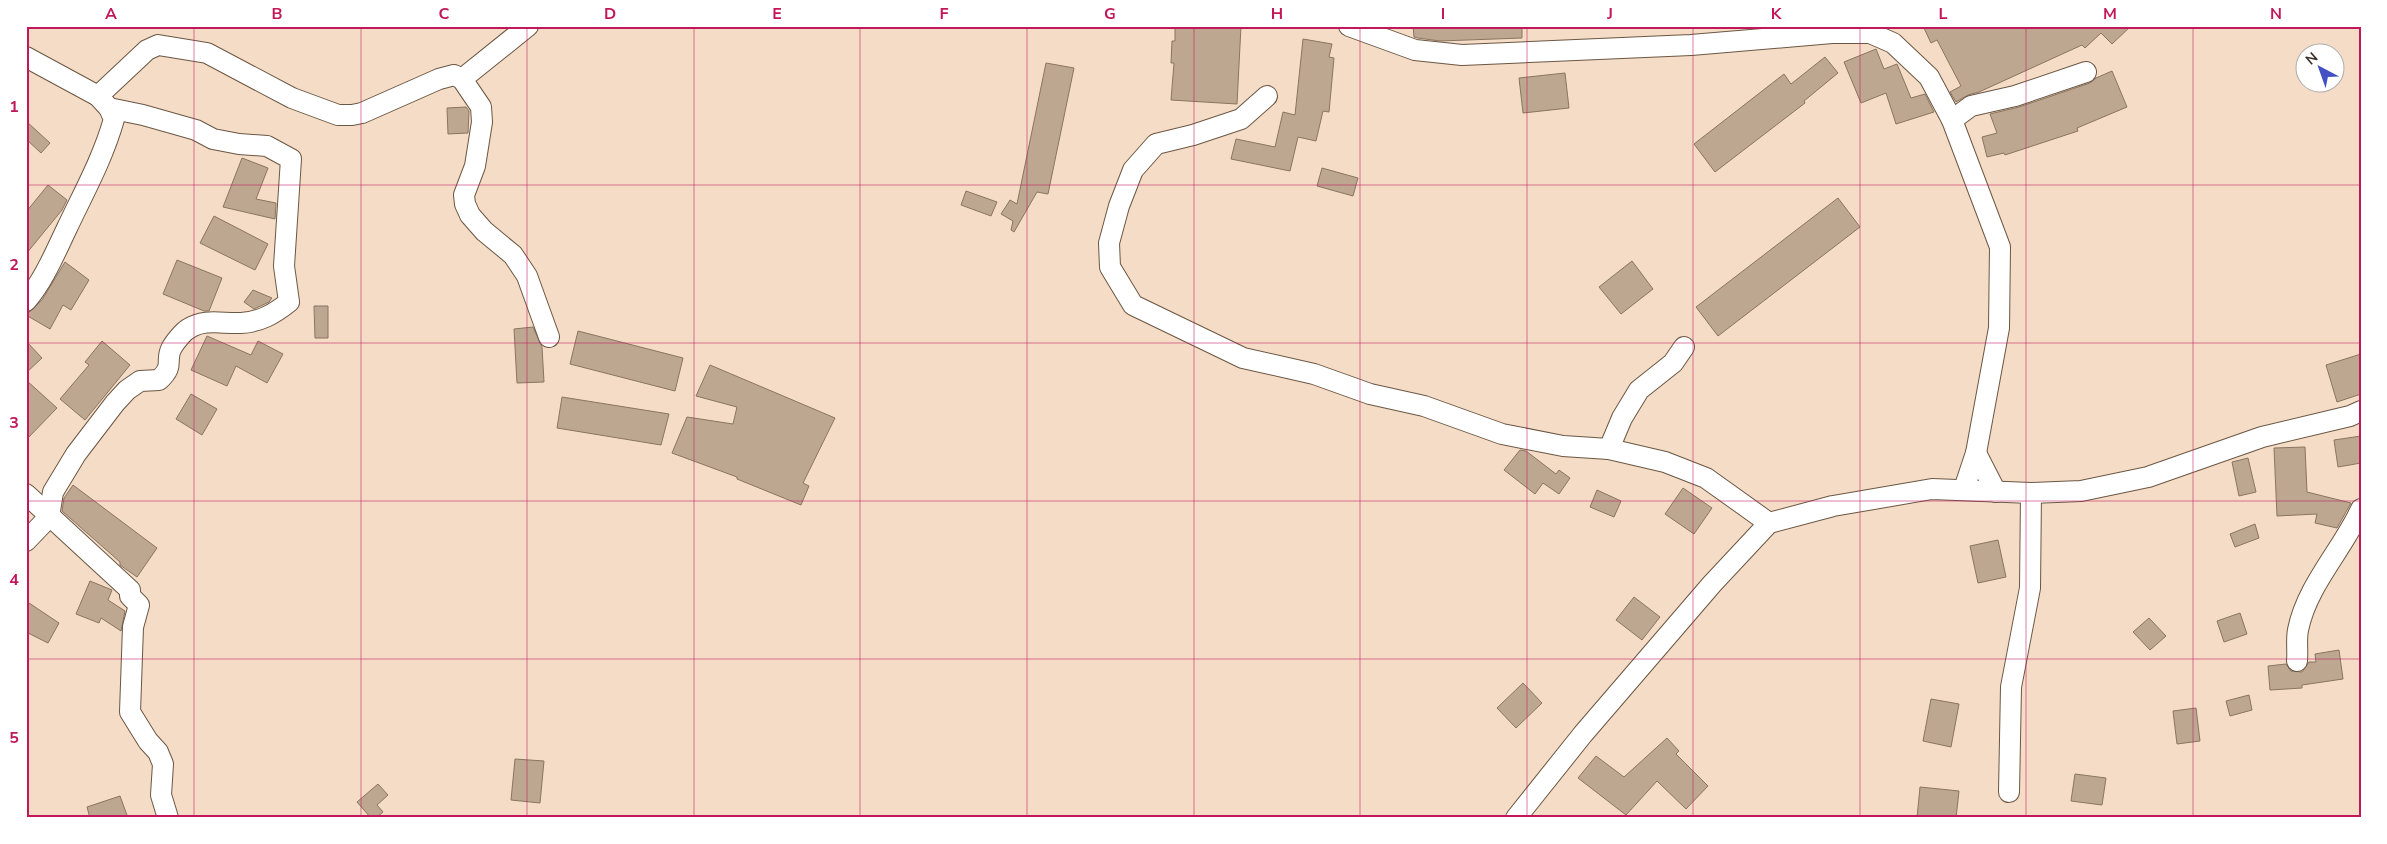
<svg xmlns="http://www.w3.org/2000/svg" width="2387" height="844" font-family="'Nunito Sans',sans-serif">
	<rect width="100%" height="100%" fill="#f4dcc6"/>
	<g fill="#bda791" stroke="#8a7561">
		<polygon points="1175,26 1241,26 1237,104 1171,100 1174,63 1171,63 1172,41 1175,41"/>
		<polygon points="1413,26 1522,26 1522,38 1440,41 1418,38 1414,37"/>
		<polygon points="1923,26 2131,26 2112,44 2101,33 2085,48 2082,45 1979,92 1968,95 1956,102 1950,92 1961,86 1937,40 1931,43"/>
		<polygon points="1303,39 1332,44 1329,57 1334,58 1329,112 1323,111 1316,141 1298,137 1290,171 1231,159 1236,139 1275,147 1283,112 1295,115"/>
		<polygon points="1876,49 1884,69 1897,64 1911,98 1925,94 1934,112 1896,124 1886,93 1861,103 1844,62"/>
		<polygon points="1825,57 1838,73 1804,101 1805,103 1715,172 1694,144 1784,74 1791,84"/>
		<polygon points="1046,63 1074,68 1048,194 1037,192 1014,232 1011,230 1013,221 1001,214 1010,200 1017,204"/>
		<polygon points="2112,71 2127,107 2077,128 2078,131 2005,155 2004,153 1987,157 1982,137 1997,133 1990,114 2019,107 2090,83 2096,78"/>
		<polygon points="1565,73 1569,108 1523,113 1519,78"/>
		<polygon points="466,107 469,111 468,133 448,134 447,108"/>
		<polygon points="26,121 50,143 41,153 26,139"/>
		<polygon points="242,158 268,168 256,199 276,203 275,219 223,207"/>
		<polygon points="1322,168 1358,178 1353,196 1317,186"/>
		<polygon points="48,185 67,200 62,210 26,254 26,212"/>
		<polygon points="966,191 997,202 991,216 961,205"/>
		<polygon points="1838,198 1860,227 1718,336 1696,307"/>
		<polygon points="214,216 268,244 255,270 200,243"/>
		<polygon points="177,260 222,278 209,311 204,311 163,294"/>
		<polygon points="1632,261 1653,289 1621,314 1599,287"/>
		<polygon points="65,262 89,280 71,310 63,305 50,329 26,315 42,300"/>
		<polygon points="253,290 272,298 269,302 254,309 244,302"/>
		<polygon points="314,306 328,306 328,338 315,338"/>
		<polygon points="533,327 542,347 544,382 517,383 514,329"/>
		<polygon points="578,331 683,358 675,391 570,364"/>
		<polygon points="207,336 251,355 258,341 283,354 267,383 236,366 227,386 191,370"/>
		<polygon points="26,341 42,358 26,373"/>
		<polygon points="102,341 130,365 85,420 60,399 89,365 85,362"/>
		<polygon points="2361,354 2361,394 2337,402 2326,365"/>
		<polygon points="710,365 835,418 803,483 809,486 801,505 737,479 737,477 672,453 687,417 733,424 737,407 696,396"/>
		<polygon points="26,380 57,408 26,440"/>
		<polygon points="191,394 217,409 202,435 176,419"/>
		<polygon points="562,397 669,414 661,445 557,428"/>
		<polygon points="2361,436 2361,463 2338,467 2334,440"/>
		<polygon points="2305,447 2307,492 2351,503 2337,528 2315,523 2317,514 2277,516 2274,448"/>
		<polygon points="1520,450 1526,451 1556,474 1559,470 1570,478 1559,494 1543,483 1535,494 1504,470"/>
		<polygon points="2248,458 2256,492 2239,496 2232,462"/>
		<polygon points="73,485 157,548 137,577 120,565 120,562 62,511 64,498"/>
		<polygon points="1683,488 1712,508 1694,534 1665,514"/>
		<polygon points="1597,490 1621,501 1614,517 1590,507"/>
		<polygon points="2255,524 2259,538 2235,547 2230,534"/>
		<polygon points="1998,540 2006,577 1978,583 1970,546"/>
		<polygon points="90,581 112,590 108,600 125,611 121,631 101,618 99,623 76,614"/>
		<polygon points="1634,597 1660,617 1642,640 1616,620"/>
		<polygon points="26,601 59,623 48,643 26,632"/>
		<polygon points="2240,613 2247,634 2224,642 2217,621"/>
		<polygon points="2149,618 2166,636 2150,650 2133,632"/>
		<polygon points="2339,650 2343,679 2302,685 2302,688 2270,690 2268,666 2286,664 2291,671 2302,672 2309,662 2316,662 2315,654"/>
		<polygon points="1523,683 1542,703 1516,728 1497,708"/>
		<polygon points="2249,695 2252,710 2230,716 2226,701"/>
		<polygon points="1931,699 1959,704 1951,747 1923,741"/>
		<polygon points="2196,708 2200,741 2177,744 2173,711"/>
		<polygon points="1667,738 1679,751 1676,754 1708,786 1686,809 1657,781 1626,815 1578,778 1596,756 1624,777"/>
		<polygon points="515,759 544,761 540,803 511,800"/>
		<polygon points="2075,774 2106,778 2102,805 2071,801"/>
		<polygon points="378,784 388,795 377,805 383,812 376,818 371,818 357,802"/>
		<polygon points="1920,787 1959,791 1956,818 1917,818"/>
		<polygon points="120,796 128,818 90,818 87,807"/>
	</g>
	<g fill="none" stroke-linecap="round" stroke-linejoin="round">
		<defs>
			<g id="minor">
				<polyline points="1349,26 1415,50 1462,55 1691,45 1832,33 1870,33 1893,43 1929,77 1952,120 2000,247 1999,328 1976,453 1964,489"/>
				<path d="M26,57l72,39 11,12 5,11c-11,39 -30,73 -47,109 -12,25 -23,52 -41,73"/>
				<polyline points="462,79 528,26"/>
				<polyline points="98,96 147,50 158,45 207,53 292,98 338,115 352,115 362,113 439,79 454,75 462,79 481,107 482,122 475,166 464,195 465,204 470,215 484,231 513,255 527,276 549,337"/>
				<polyline points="1267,96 1241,119 1193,135 1156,144 1133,170 1119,206 1109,243 1110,267 1133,305 1243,358 1314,374 1370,394 1424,406 1502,434 1563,446 1609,449"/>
				<polyline points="1952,120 1971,106 2015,96 2086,72"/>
				<polyline points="1684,347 1673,363 1639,390 1622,418 1609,449 1665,462 1706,478 1769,523"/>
				<polyline points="1976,453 1996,492"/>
				<polyline points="26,494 130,590 130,596 139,605 133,627 130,712 148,741 158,752 163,764 161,795 168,818"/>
				<path d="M26,541l23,-24 4,-25 23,-38 39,-51 12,-13 13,-9 19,-1c16,-15 6,-18 12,-31 3,-6 12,-17 17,-20 17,-11 34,-5 53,-6 19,-1 33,-9 48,-21l-5,-36 7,-107 -24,-13 -28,-2 -26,-5 -17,-9 -53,-15 -34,-7"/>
				<path d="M2297,661c1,-10 -1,-21 1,-31 9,-45 45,-81 63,-121"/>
				<polyline points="2009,792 2011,687 2030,588 2031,493"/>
				<polyline points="1516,818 1583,734 1712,584 1769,523 1833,506 1932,489 2031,493 2081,491 2148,477 2262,437 2350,416 2361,411"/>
			</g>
		</defs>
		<use href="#minor" stroke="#6b5743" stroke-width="22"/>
		<use href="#minor" stroke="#fff" stroke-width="20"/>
	</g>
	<path fill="none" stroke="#c2185b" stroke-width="1" stroke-opacity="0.55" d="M194,26v792M361,26v792M527,26v792M694,26v792M860,26v792M1027,26v792M1194,26v792M1360,26v792M1527,26v792M1693,26v792M1860,26v792M2026,26v792M2193,26v792M26,185h2335M26,343h2335M26,501h2335M26,659h2335"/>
	<rect width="2387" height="844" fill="none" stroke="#ffffff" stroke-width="55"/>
	<g transform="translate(2320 68) rotate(319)"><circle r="24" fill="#ffffff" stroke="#b0aca9"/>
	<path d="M0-4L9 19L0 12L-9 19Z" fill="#4250c4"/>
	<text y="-8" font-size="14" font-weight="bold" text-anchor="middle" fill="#393027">N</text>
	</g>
	<rect x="28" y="28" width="2332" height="788" fill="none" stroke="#c2185b" stroke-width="2"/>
	<g font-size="16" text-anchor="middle" font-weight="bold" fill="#c2185b">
		<text x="111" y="19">A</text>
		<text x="277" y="19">B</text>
		<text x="444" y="19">C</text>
		<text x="610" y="19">D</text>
		<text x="777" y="19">E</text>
		<text x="944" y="19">F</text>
		<text x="1110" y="19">G</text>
		<text x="1277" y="19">H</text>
		<text x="1443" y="19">I</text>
		<text x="1610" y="19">J</text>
		<text x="1776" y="19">K</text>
		<text x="1943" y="19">L</text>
		<text x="2110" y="19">M</text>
		<text x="2276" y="19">N</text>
		<text x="14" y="112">1</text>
		<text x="14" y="270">2</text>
		<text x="14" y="428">3</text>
		<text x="14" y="585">4</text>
		<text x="14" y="743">5</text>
	</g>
</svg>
